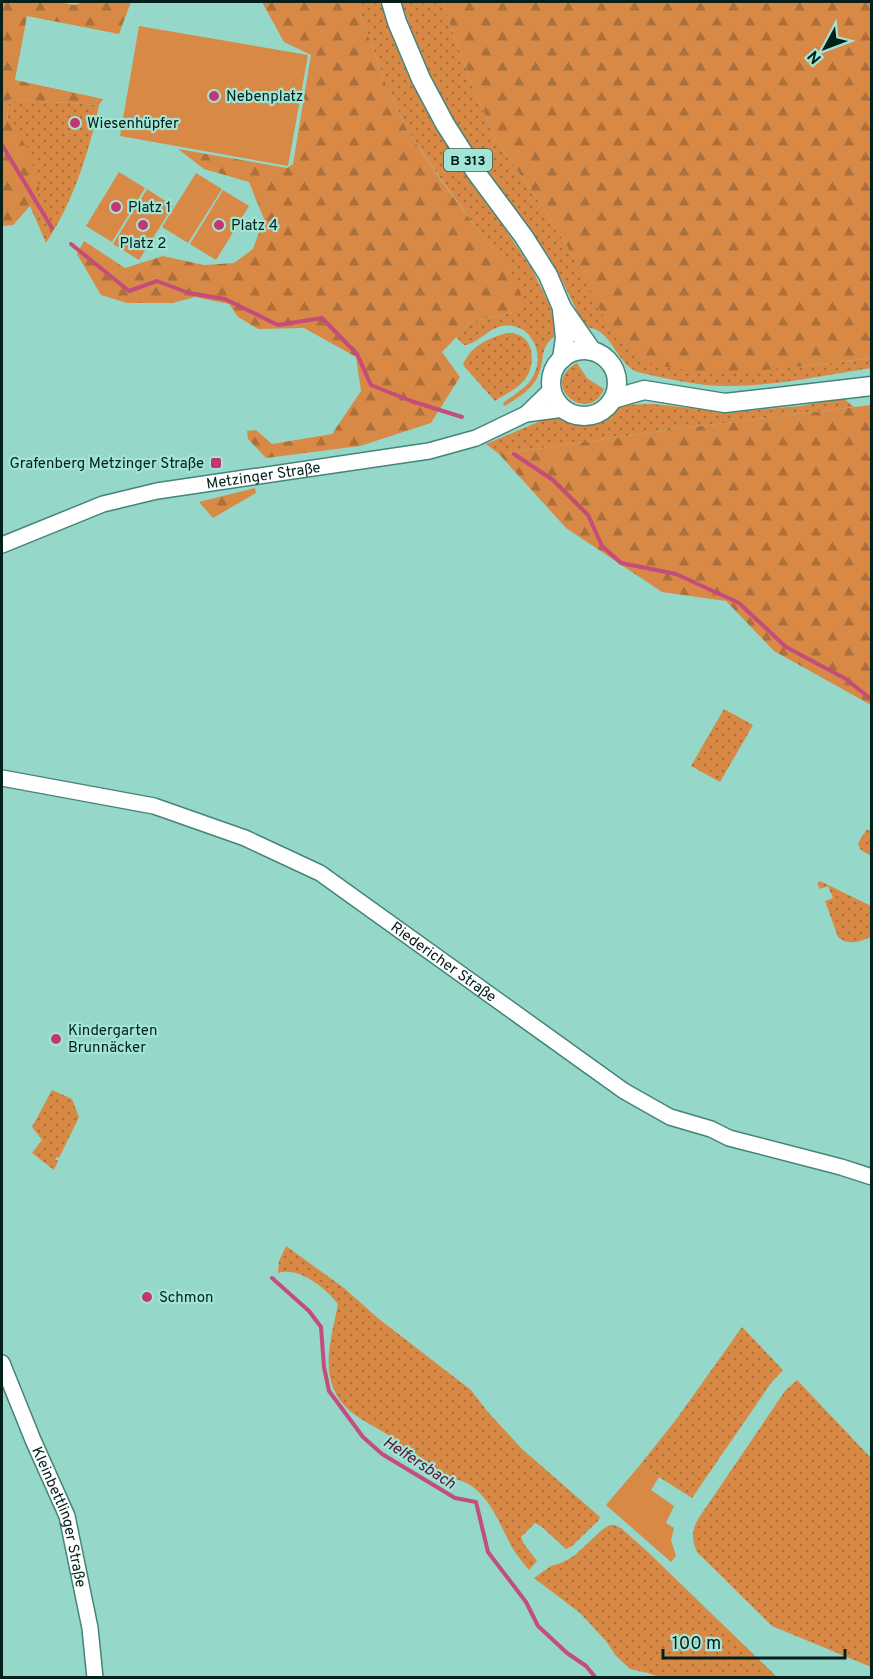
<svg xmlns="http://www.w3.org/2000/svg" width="873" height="1679" font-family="Overpass,sans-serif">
	<defs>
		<pattern id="grass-dots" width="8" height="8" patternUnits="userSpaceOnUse" patternTransform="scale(1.5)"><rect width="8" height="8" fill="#d88946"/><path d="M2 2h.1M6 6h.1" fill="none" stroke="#ad703a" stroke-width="1.8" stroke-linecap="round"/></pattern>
		<pattern id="forest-firs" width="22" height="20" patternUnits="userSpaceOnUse" patternTransform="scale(1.5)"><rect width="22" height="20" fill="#d88946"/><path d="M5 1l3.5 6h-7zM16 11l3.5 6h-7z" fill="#ad703a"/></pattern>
	</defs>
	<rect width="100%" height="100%" fill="#95d8c9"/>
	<g fill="url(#grass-dots)">
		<path d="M356,2h24l27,71 31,57 94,139 18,37 8,28c-20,13 -12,23 -20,42 -6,14 -21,22 -33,30l-2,-2 1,-2c10,-7 22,-14 28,-24 15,-23 -1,-57 -30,-52 -15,3 -24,18 -38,19l-8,-8 15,-15 46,-11 -7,-42 -23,-27 -47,-64 -34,-50 -21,-46z"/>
		<path d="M401,2h41l32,88 23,52 50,71 27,45 222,109 75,-9v10c-45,7 -91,17 -138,18 -33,1 -64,-7 -96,-14 -23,-11 -25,-45 -53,-45 -11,-25 -23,-50 -37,-73 -31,-48 -68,-91 -97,-139 -21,-35 -35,-75 -49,-113z"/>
		<path d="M9,99l90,6c-10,48 -26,97 -53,138l-16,-37 10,-15 -33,-72z"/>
		<path d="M507,333c3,0 6,0 9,1 19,5 19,31 10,44 -7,10 -22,17 -31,23l-32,-36c7,-19 26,-27 44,-32z"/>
		<path d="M577,363l10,15 17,11c-15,37 -67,-4 -27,-26z"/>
		<polygon points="843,398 854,407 669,430 499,454 486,444 550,417 563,415 576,420 584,421 596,420 620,405 653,404 731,412 801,406"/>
		<polygon points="724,709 753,725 720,782 691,766"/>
		<polygon points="867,830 871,830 871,856 861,850 858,844 862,836"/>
		<path d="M820,881l51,25v31c-12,5 -22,9 -33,0l-13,-36 8,-3 -5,-12 -8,3 -3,-6z"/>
		<polygon points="52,1090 72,1099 79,1117 59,1158 57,1157 55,1159 58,1161 54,1170 32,1153 42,1140 32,1127"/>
		<path d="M286,1246l58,42 35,31 92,71 16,21 35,38 78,68 -2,4 -26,25 -6,3 -24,-22 -7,-4 -14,14 3,7 13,17 -8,9c-5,-6 -10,-12 -14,-18 -13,-21 -21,-49 -42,-65 -10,-8 -26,-9 -38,-15 -18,-10 -30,-26 -47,-37 -12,-8 -26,-14 -38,-24 -34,-30 -19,-70 -12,-107 -12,-16 -39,-38 -60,-31l1,-12z"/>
		<polygon points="742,1327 783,1370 771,1383 692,1498 640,1465 678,1417"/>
		<path d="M797,1380l74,78v209l-99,-41 -75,-74c-6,-13 -5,-22 1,-33l87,-128z"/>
		<polygon points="610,1525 614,1525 621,1528 648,1552 777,1677 659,1677 648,1673 630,1669 616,1656 606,1641 580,1613 534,1578 551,1566 561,1563 574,1556 603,1529"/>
	</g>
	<g fill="url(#forest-firs)">
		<polygon points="2,2 59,2 74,5 84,2 131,2 119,34 27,16 15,80 103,99 99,105 9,99 7,119 28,149 40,191 30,206 13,225 2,226"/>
		<polygon points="262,2 356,2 385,82 406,128 440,179 487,242 510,269 525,304 517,311 471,322 442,352 460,377 431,423 360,446 266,458 248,439 247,431 256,430 272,444 332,434 361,391 356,357 304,328 258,329 238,317 229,304 195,297 173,303 127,303 101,295 77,254 84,241 125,268 163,256 204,265 234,263 253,249 264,219 249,182 204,169 178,149 287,168 293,164 311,55 284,42"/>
		<polygon points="442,2 871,2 871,358 796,367 715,374 660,366 641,360 620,339 605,319 574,258 547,213 497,142 474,90"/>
		<polygon points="871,405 871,705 774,651 726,601 662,592 566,528 499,454 669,430"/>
		<polygon points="255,488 256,493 213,518 199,502"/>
	</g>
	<g fill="#d88946">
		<polygon points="139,26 308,55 288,166 120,136"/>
		<polygon points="119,172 145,188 112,242 86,226"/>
		<polygon points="196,173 222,189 188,243 162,227"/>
		<polygon points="147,189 173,206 139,260 113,244"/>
		<polygon points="223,190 249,206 216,260 190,244"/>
		<polygon points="640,1465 659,1477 651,1490 674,1506 666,1523 674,1528 671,1540 676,1556 671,1562 606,1505"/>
	</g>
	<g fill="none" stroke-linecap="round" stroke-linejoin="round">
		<g stroke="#c34d7b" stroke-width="4">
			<polyline points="2,145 52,228"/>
			<polyline points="71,244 129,291 157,281 189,293 225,299 278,325 322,318 357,354 371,385 411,401 462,417"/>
			<polyline points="514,454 553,480 588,515 602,546 621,563 676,574 739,603 786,647 846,679 872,700"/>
			<polyline points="272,1278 309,1311 321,1327 324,1367 329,1391 363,1437 382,1454 455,1498 476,1502 488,1552 526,1602 538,1626 567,1653 586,1666 596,1678"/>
		</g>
		<defs>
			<g id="secondary">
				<polyline points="526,414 564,409"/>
				<path id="s1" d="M2,545l101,-41 54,-13 272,-40 47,-13 50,-24 26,-25"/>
				<path id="s2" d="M2,778l152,28 91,32 75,35 304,218 46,26 41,12 18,9 112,29 31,10"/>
				<path id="s3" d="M2,1363l31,77 34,76 23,112 5,50"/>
			</g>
			<g id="primary">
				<polyline points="391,2 397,22 421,79 445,124 475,171 524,237 548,275 562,308 592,351"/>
				<circle cx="584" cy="383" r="33"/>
				<polyline points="562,359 565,338 562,310"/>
				<polyline points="613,399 644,390 725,403 872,386"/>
			</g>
		</defs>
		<use href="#secondary" stroke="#438578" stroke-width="18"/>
		<use href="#primary" stroke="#438578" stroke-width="21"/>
		<use href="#secondary" stroke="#fff" stroke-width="15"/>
		<use href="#primary" stroke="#fff" stroke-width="18"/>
	</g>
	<g fill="#c13771" stroke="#a2e5d6" stroke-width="2">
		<circle cx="214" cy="96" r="6"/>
		<circle cx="75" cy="123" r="6"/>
		<circle cx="116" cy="207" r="6"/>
		<circle cx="143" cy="225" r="6"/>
		<circle cx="219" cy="225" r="6"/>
		<rect x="210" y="457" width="12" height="12" rx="3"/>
		<circle cx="56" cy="1039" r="6"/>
		<circle cx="147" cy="1297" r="6"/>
	</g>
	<g text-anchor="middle" stroke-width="4.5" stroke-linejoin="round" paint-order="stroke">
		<rect fill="#a2e5d6" stroke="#335b53" stroke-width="1.5" x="444" y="149" width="48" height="22" rx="4.5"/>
		<g font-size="14" font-weight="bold" fill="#04201b">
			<text x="468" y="165">B 313</text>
		</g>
		<g font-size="15" fill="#04201b" stroke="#a2e5d6" text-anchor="start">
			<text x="226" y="101">Nebenplatz</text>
			<text x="87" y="128">Wiesenhüpfer</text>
			<text x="128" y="212">Platz 1</text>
			<text x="231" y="230">Platz 4</text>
			<text x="143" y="248" text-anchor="middle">Platz 2</text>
			<text x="204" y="468" text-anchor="end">Grafenberg Metzinger Straße</text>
			<text x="68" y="1035">Kindergarten<tspan x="68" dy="17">Brunnäcker</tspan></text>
			<text x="159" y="1302">Schmon</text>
		</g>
		<g font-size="15" fill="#04201b" stroke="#a2e5d6">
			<text dy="5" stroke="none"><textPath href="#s1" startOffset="272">Metzinger Straße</textPath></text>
			<text dy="5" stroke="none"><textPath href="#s2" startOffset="486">Riedericher Straße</textPath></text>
			<text dy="5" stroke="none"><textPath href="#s3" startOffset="165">Kleinbettlinger Straße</textPath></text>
		</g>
		<g font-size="16" font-style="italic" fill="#5e1133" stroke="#a2e5d6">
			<text transform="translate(420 1462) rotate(33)" y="6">Helfersbach</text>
		</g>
	</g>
	<rect width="873" height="1679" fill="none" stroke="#04201b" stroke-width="6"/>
	<g transform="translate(825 48) rotate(229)" stroke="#a2e5d6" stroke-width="4.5" paint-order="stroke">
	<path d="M0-4.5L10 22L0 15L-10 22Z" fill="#04201b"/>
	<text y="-9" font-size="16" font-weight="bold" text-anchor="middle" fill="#04201b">N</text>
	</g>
	<path d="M663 1649v9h182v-9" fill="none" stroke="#04201b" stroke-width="3"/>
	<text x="672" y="1649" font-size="18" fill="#04201b" stroke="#a2e5d6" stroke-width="4.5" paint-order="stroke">100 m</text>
</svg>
